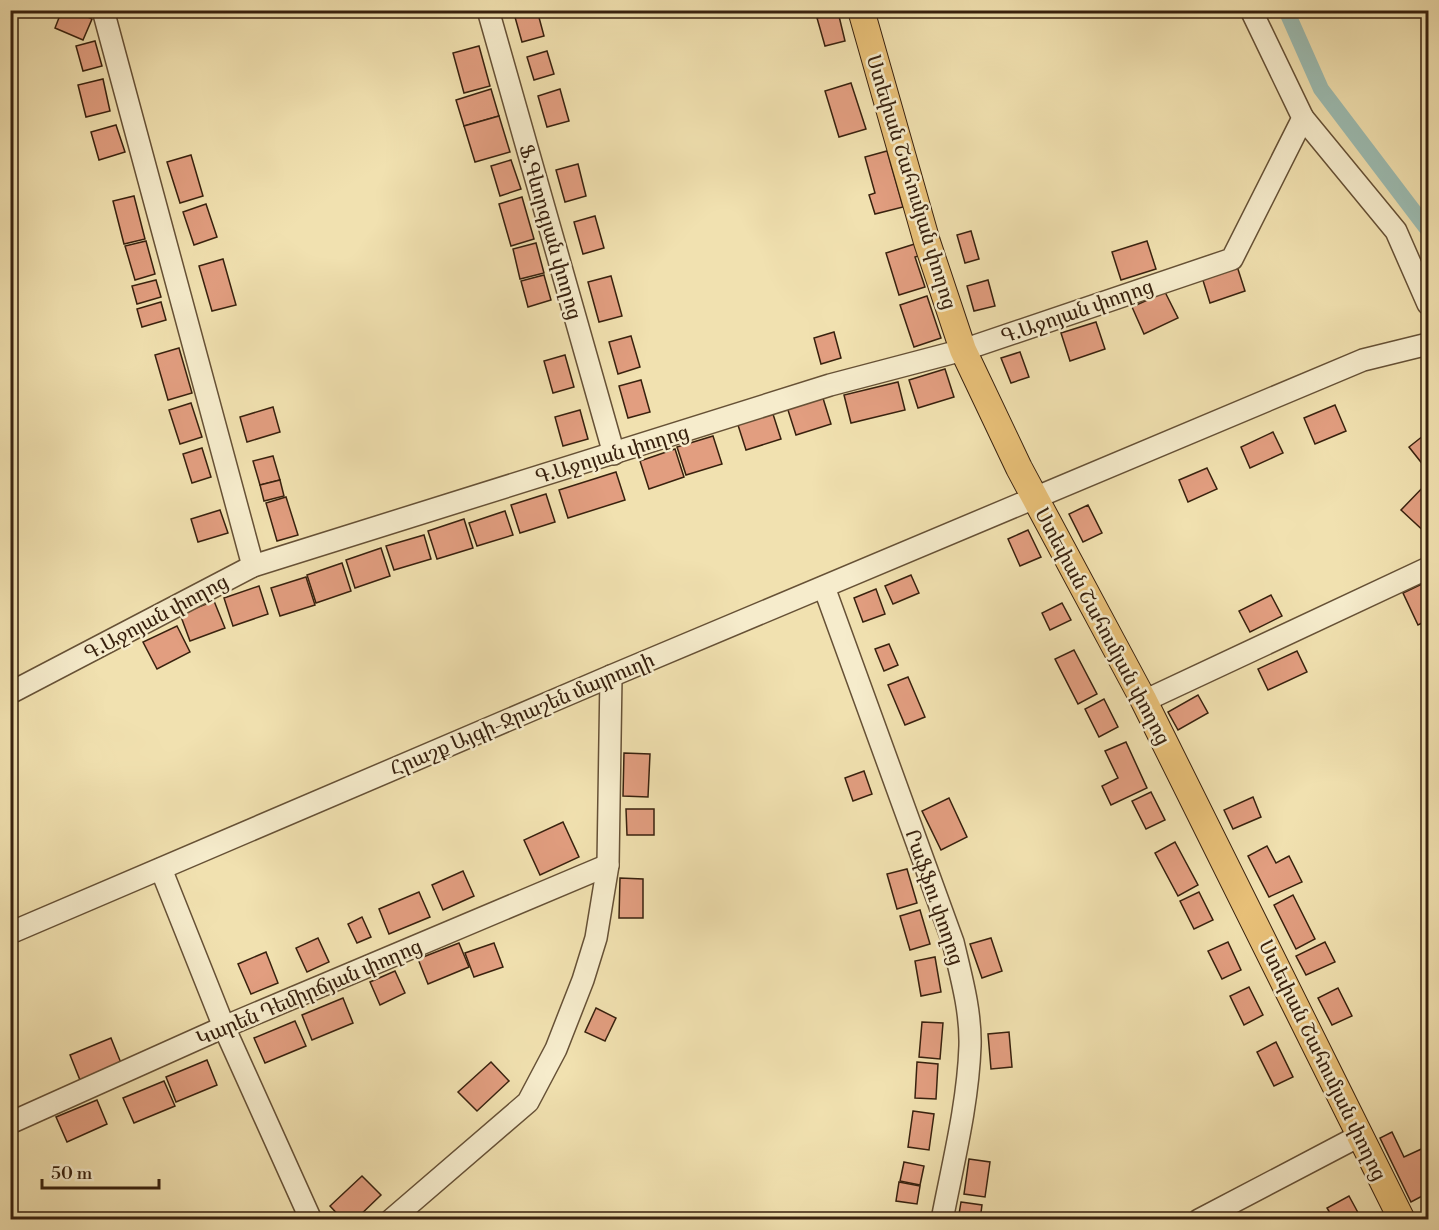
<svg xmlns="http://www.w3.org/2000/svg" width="1439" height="1230" font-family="'Libre Bodoni','Noto Serif Armenian',serif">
	<rect width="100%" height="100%" fill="#f1e1b0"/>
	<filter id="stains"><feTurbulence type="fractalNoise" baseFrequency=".00333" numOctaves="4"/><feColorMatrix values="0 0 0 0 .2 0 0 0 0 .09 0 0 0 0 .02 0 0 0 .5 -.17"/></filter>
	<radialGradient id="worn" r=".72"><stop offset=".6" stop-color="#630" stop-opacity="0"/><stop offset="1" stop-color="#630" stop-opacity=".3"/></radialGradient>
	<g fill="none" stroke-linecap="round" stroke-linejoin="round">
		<polyline stroke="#9cbcb2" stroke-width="16" points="1286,10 1321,89 1428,230"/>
	</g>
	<g fill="#e29e80" stroke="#38210e" stroke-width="1.5">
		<polygon points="62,10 74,10 92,19 83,40 55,28"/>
		<polygon points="513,10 537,10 544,36 522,42"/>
		<polygon points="838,12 845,41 825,46 817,18"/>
		<polygon points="95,41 102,66 83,71 76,46"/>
		<polygon points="479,46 490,86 464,93 453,53"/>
		<polygon points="547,51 554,74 534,80 527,57"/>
		<polygon points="103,79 110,111 86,117 78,85"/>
		<polygon points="851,83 866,129 839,137 825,91"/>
		<polygon points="491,89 499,116 464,126 456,100"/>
		<polygon points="560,89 569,121 547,127 538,96"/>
		<polygon points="499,116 510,152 475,162 464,126"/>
		<polygon points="116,125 125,152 99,160 91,132"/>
		<polygon points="887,151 903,207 875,214 869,195 875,193 865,157"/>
		<polygon points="191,155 203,196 180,203 167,162"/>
		<polygon points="511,160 521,189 500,196 491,166"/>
		<polygon points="578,164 586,196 565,202 556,170"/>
		<polygon points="134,196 145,239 124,244 113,201"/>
		<polygon points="522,197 534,239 511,246 499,204"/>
		<polygon points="206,204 217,237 194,245 183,212"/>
		<polygon points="595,216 604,248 583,254 574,222"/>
		<polygon points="971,231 979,259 965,263 957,235"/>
		<polygon points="146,241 155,274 135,280 125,246"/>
		<polygon points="1147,241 1156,269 1121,280 1112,252"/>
		<polygon points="921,242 925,254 915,257 925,287 899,295 886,253"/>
		<polygon points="536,243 544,273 520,279 513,249"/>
		<polygon points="223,259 236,305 212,311 199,266"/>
		<polygon points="1236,263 1245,291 1210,303 1201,274"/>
		<polygon points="544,275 551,300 528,307 521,281"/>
		<polygon points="611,276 622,316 599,322 588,282"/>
		<polygon points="156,280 161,297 137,304 132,286"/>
		<polygon points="988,280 995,306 974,311 967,286"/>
		<polygon points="1165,292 1178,318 1144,334 1132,307"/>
		<polygon points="927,296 941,338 914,347 900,305"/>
		<polygon points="161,302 166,320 142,327 137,309"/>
		<polygon points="1096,322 1105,349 1070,361 1061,333"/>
		<polygon points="834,332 841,358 821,364 814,338"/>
		<polygon points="631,336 640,367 618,374 609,342"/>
		<polygon points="179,348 192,393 168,400 155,355"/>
		<polygon points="1020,352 1029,377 1011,383 1001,358"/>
		<polygon points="565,355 574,387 553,393 544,361"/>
		<polygon points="945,369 954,397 918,408 909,380"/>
		<polygon points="641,380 650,412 628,418 619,386"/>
		<polygon points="898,382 905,410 851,423 844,395"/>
		<polygon points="822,395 831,424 796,435 787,407"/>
		<polygon points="191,403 202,437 180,444 169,410"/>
		<polygon points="1335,405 1346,431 1315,444 1304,418"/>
		<polygon points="273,407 280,432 247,442 240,417"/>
		<polygon points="580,410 588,439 563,446 555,417"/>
		<polygon points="772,411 781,439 746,450 737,422"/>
		<polygon points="1273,432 1283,453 1250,468 1241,447"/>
		<polygon points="1428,432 1428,471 1409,447"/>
		<polygon points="713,436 722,464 686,475 677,447"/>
		<polygon points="202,448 211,477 192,483 183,454"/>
		<polygon points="675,449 684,477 649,489 640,461"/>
		<polygon points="273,456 280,480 260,485 253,461"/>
		<polygon points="1207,468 1217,489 1188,502 1179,480"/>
		<polygon points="616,472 625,500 568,518 559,490"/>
		<polygon points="280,480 284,496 264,501 260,485"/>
		<polygon points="1427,483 1428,484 1428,535 1401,510"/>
		<polygon points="546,494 555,522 520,533 511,505"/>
		<polygon points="286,497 298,535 277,541 266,503"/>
		<polygon points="1088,505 1102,533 1083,542 1069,514"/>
		<polygon points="220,510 228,533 198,542 191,519"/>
		<polygon points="505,511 513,535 477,546 469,523"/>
		<polygon points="464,519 473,548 437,559 428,531"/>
		<polygon points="1028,530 1041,557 1020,566 1008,539"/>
		<polygon points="424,535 431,559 394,570 386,546"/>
		<polygon points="381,548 390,576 355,588 346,560"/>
		<polygon points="342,563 351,591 316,603 307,575"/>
		<polygon points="911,575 919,593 893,604 885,586"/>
		<polygon points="306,577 315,605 280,616 271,588"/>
		<polygon points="1424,583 1428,593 1428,620 1418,625 1403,593"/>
		<polygon points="259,586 268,614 233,626 224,598"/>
		<polygon points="876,589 885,614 863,622 854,598"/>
		<polygon points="1271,595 1282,616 1250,632 1239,611"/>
		<polygon points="214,601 225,628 190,641 180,614"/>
		<polygon points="1062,603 1071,620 1050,630 1042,613"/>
		<polygon points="177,626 190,652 157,669 143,642"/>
		<polygon points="889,644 898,665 884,671 875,649"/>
		<polygon points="1074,650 1097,694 1078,704 1055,659"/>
		<polygon points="1297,651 1307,672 1268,690 1258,669"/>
		<polygon points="908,677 925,717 905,725 888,685"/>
		<polygon points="1198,695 1208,713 1178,730 1168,712"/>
		<polygon points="1104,699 1118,727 1099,737 1085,709"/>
		<polygon points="1126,742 1147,788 1111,805 1102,786 1118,778 1105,751"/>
		<polygon points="624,753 650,754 648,797 623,796"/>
		<polygon points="864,771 872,794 853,801 845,778"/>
		<polygon points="1151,792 1165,820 1146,829 1132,801"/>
		<polygon points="1253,797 1261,817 1233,829 1224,810"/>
		<polygon points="949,798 967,837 941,850 922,811"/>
		<polygon points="626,809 654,809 654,835 627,835"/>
		<polygon points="563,822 579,857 540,875 524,840"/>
		<polygon points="1175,842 1198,885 1178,896 1155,853"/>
		<polygon points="1267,846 1276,863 1289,856 1302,882 1269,897 1248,856"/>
		<polygon points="907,869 917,903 897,909 887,874"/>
		<polygon points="463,871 474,896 443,910 432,885"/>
		<polygon points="620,878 643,879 643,918 619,918"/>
		<polygon points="419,892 430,917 389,934 379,909"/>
		<polygon points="1199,892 1213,920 1194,929 1180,901"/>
		<polygon points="1293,895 1315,939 1296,949 1274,905"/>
		<polygon points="920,910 930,944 910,950 900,916"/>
		<polygon points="362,917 371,937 357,943 348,924"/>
		<polygon points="318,938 329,962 307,972 296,948"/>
		<polygon points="991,938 1002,971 982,978 970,944"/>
		<polygon points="1228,942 1241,970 1222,979 1208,951"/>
		<polygon points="1325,942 1335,962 1306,975 1296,956"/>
		<polygon points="459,943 469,967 428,984 418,959"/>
		<polygon points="494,943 503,967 474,977 465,953"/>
		<polygon points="266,952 278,983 251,994 238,964"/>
		<polygon points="935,957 941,992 921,996 915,961"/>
		<polygon points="395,971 405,993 380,1005 370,982"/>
		<polygon points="1249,987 1263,1015 1244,1025 1230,996"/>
		<polygon points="1338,988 1352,1016 1332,1025 1318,998"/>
		<polygon points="343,998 353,1023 312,1040 302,1015"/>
		<polygon points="596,1008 616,1018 605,1041 585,1032"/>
		<polygon points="295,1021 306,1046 265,1063 254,1038"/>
		<polygon points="922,1022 943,1023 940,1059 919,1057"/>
		<polygon points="1009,1032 1012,1067 991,1069 988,1034"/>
		<polygon points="111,1038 121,1063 80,1080 70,1055"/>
		<polygon points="1276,1042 1293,1077 1274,1086 1257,1052"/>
		<polygon points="207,1060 217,1085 176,1102 166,1077"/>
		<polygon points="491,1062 509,1081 477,1111 458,1092"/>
		<polygon points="917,1062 938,1064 936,1099 915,1098"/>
		<polygon points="164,1081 175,1106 134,1123 123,1098"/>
		<polygon points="97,1100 107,1124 67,1142 56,1117"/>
		<polygon points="913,1111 934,1114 929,1150 908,1147"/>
		<polygon points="1392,1132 1404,1157 1428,1146 1428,1193 1411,1202 1380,1138"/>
		<polygon points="969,1159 990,1162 985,1197 964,1194"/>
		<polygon points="904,1162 924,1166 920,1185 900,1181"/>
		<polygon points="362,1176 381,1195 355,1220 343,1220 330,1206"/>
		<polygon points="899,1182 920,1186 917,1204 896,1201"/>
		<polygon points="1349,1196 1362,1220 1334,1220 1327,1208"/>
		<polygon points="961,1202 982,1205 980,1220 958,1220"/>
	</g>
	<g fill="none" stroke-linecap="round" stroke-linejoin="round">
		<defs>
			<g id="minor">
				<polyline points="103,10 253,566"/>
				<polyline points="488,10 614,454"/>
				<polyline points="1303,118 1396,231 1428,304"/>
				<path d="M824,587l129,355c8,34 18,69 17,104 -2,58 -17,117 -28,174"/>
				<polyline points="10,693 253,566 830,385 963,350 1232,259 1303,118 1251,10"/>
				<polyline points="1144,701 1428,568"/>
				<polyline points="161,869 224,1027 311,1220"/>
				<polyline points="10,933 611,676 1363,360 1428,344"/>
				<polyline points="10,1123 224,1027 608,865"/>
				<polyline points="391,1220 528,1102 556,1049 583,980 596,938 608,865 611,676"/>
				<polyline points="1199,1220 1361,1135"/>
			</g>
			<polyline id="major" points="861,10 927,242 963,350 1019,468 1144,701 1402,1220"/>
		</defs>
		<use href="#minor" stroke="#665136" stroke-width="24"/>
		<use href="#major" stroke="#38210e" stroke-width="28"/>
		<use href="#minor" stroke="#f6eccc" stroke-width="21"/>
		<use href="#major" stroke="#e8c078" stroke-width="26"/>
	</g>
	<g text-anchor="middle" stroke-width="5" stroke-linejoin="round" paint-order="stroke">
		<g font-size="20" fill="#38210e" stroke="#f6eccc">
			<text transform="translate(912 182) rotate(73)" y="7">Ստեփան Շահումյան փողոց</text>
			<text transform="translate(551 232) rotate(74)" y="7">Ֆ.Գևորգյան փողոց</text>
			<text transform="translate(1077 311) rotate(-19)" y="7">Գ.Աջոյան փողոց</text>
			<text transform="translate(612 454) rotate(-17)" y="7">Գ.Աջոյան փողոց</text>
			<text transform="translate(156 617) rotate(-28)" y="7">Գ.Աջոյան փողոց</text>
			<text transform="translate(1103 626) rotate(62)" y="7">Ստեփան Շահումյան փողոց</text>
			<text transform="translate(522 714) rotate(-23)" y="7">Հրաշք Այգի-Ջրաշեն մայրուղի</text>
			<text transform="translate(935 897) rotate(71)" y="7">Րաֆֆու փողոց</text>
			<text transform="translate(309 992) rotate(-23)" y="7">Կարեն Դեմիրճյան փողոց</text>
			<text transform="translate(1323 1060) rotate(64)" y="7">Ստեփան Շահումյան փողոց</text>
		</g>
	</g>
	<rect width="1439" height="1230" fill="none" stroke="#f1e1b0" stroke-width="36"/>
	<rect x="12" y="12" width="1415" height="1206" fill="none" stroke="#38210e" stroke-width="3"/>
	<rect x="18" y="18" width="1403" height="1194" fill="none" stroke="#38210e" stroke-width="1.5"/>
	<path d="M42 1179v9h117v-9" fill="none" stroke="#38210e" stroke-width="3"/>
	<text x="51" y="1179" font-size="18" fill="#38210e" stroke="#f6eccc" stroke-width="4.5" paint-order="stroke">50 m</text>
	<rect width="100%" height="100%" filter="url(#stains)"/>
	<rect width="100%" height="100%" fill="url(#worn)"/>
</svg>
